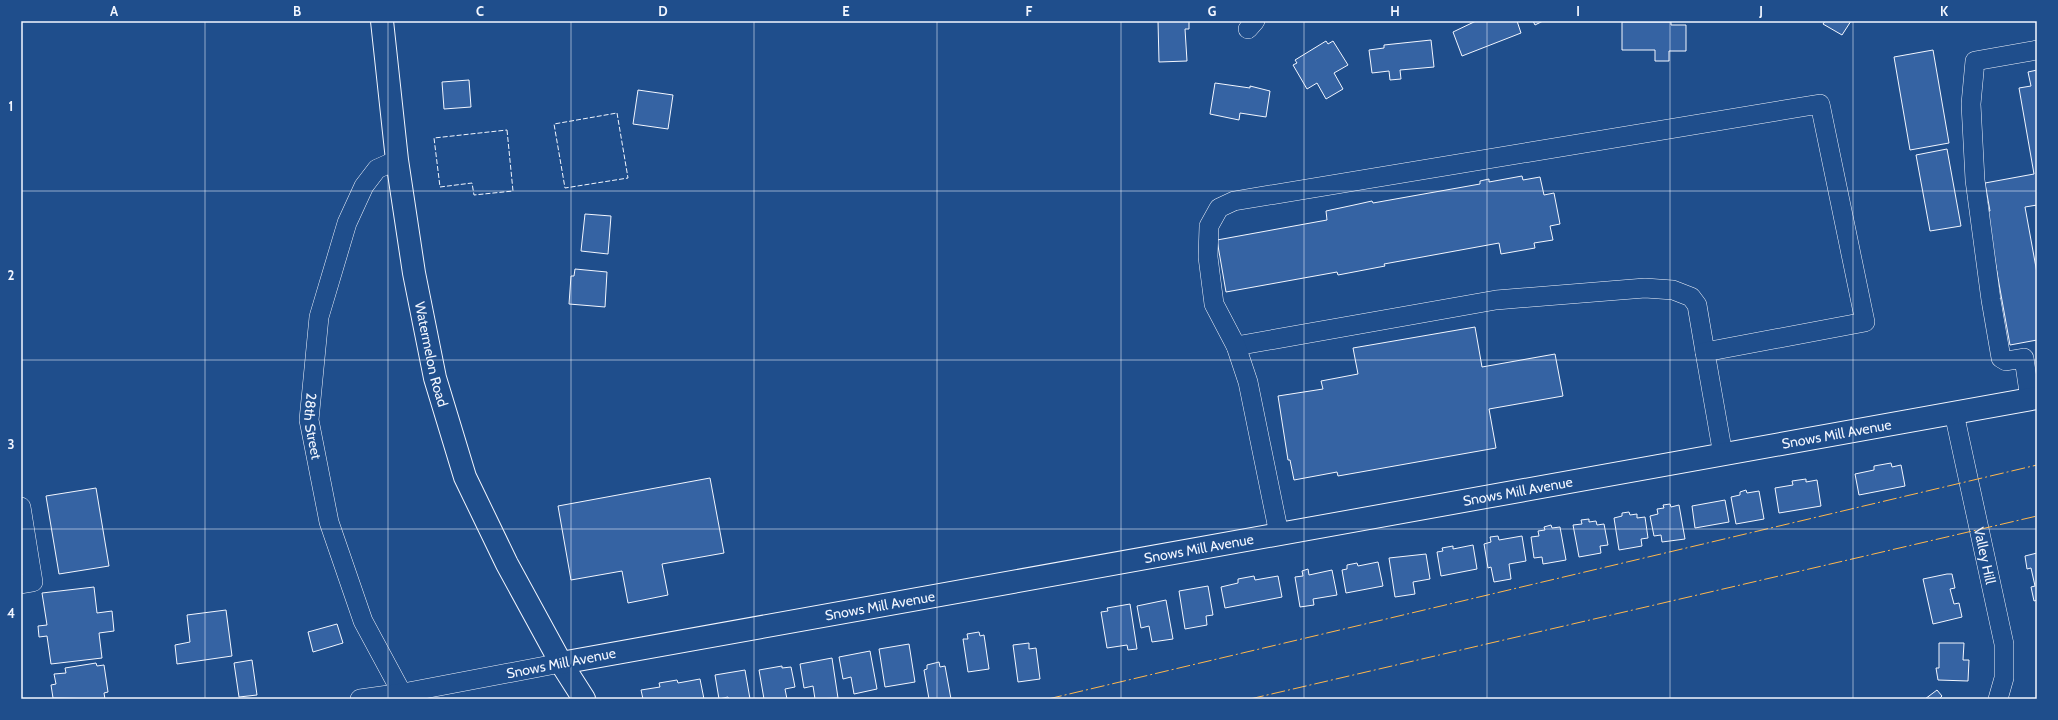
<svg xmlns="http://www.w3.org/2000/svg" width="2058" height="720" font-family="Cabin,sans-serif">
	<rect width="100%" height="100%" fill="#1f4e8c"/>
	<g fill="#3563a3" stroke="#f2f6ff">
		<polygon points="1158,21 1189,21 1189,29 1185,29 1187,61 1159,62"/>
		<polygon points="1476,21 1517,21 1521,33 1462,56 1453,32"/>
		<polygon points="1533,21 1543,21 1535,25"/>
		<polygon points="1825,21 1851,21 1842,35 1823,24"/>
		<polygon points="1622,22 1671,22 1671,25 1686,25 1686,51 1669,51 1669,61 1655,61 1655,50 1622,50"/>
		<polygon points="1431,40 1434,67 1400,70 1401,79 1390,80 1389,71 1372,73 1369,50 1384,48 1384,45"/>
		<polygon points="1326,41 1328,44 1333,41 1348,65 1334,73 1343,89 1326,99 1317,83 1307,89 1293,65 1297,63 1295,60"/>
		<polygon points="1933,50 1949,143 1910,150 1894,57"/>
		<polygon points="2037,70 2037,205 2025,207 2037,273 2037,340 2010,345 1986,211 1990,211 1985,183 2034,174 2019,88 2031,86 2028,72"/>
		<polygon points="469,80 471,107 444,109 442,82"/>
		<polygon points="1215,83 1250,88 1250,86 1270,91 1266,117 1240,113 1239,120 1210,114"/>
		<polygon points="638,90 673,95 668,129 633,124"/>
		<polygon points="1947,149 1961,226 1930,231 1916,155"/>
		<polygon points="1522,176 1523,180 1540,177 1544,195 1554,193 1560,224 1550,226 1553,240 1534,243 1535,248 1501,254 1499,243 1384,264 1385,266 1338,275 1337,272 1226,292 1217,240 1327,220 1326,211 1354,205 1372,201 1373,203 1480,184 1480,181 1489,179 1489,182"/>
		<polygon points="585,214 611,216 608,254 581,251"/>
		<polygon points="575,269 607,272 605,307 569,304 571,276 574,276"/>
		<polygon points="1475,327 1482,367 1555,354 1563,396 1489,409 1496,448 1338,476 1337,472 1294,480 1290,460 1288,460 1278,396 1323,389 1321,381 1358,374 1353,348"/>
		<polygon points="1891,463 1892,467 1901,465 1905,486 1859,495 1855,474 1874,470 1874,466"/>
		<polygon points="710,478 724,553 662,564 668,595 628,603 622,571 571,580 558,506"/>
		<polygon points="1806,479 1806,482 1817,480 1821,506 1779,513 1775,488 1793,485 1792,481"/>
		<polygon points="96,488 109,566 59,574 46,496"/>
		<polygon points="1746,490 1747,493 1759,491 1764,519 1736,524 1731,497 1740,495 1740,492"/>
		<polygon points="1725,500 1729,522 1695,528 1692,506"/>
		<polygon points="1670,504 1671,507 1679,505 1685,539 1662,542 1661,535 1654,536 1650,516 1658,514 1657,509 1664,508 1663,505"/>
		<polygon points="1629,512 1630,515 1637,514 1637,518 1645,517 1648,538 1641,539 1642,546 1619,550 1614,518 1622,516 1622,513"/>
		<polygon points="1589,519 1589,522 1596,521 1597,525 1604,524 1608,545 1600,546 1601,553 1579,557 1573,525 1582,524 1581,520"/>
		<polygon points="1551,525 1552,528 1560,527 1566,560 1543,564 1542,557 1534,558 1531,537 1539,536 1538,531 1545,530 1544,527"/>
		<polygon points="1498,536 1499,540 1522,536 1526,561 1509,564 1511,579 1494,582 1491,567 1488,568 1484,544 1491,542 1490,537"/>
		<polygon points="1473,545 1477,569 1441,576 1437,552 1443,551 1442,548 1453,546 1453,549"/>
		<polygon points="2037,553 2037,600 2034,601 2031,587 2035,586 2031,568 2027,569 2025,556"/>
		<polygon points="1426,554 1430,579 1413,582 1415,594 1395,597 1389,558"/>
		<polygon points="1378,562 1383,586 1346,593 1342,570 1347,569 1347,565 1357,563 1358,566"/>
		<polygon points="1308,569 1309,575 1332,570 1337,595 1313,599 1314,605 1300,607 1295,577 1303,576 1302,571"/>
		<polygon points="1947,574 1952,574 1955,588 1950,589 1954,604 1959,603 1962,617 1933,624 1923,579"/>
		<polygon points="1254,576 1255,580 1278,576 1282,597 1225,608 1221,587 1238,583 1238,579"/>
		<polygon points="1208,586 1213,615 1206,616 1207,625 1185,629 1179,591"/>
		<polygon points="94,587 97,613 112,611 114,631 99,633 102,658 51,664 47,636 39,637 38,626 47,625 42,593"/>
		<polygon points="1166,600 1173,639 1152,642 1149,626 1141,628 1137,606"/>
		<polygon points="1130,604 1137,649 1128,650 1127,645 1107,648 1101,612 1108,611 1107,608"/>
		<polygon points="226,610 232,656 177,664 175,645 190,642 187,615"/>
		<polygon points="337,624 343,643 313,652 308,632"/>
		<polygon points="979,632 980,636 984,635 989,669 968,672 963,639 968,639 967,634"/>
		<polygon points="1029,643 1029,649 1036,648 1040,679 1018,682 1013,645"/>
		<polygon points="1939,643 1964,643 1963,660 1969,660 1968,681 1938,680 1936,668 1939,668"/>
		<polygon points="909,644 915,682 885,687 879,649"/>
		<polygon points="870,651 877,689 854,694 851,677 843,679 839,657"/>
		<polygon points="832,658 838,698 815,699 813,686 804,688 800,664"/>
		<polygon points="252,660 257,695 239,697 234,663"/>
		<polygon points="939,662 940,667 945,666 951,699 929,699 924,670 927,669 927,665"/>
		<polygon points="96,663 97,666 104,665 108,692 104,693 105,699 53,698 51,685 56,684 54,674 66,673 65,668"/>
		<polygon points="782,666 782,668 791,667 795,687 785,689 787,699 764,699 759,670"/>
		<polygon points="745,670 750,699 729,699 728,697 719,699 715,675"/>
		<polygon points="700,679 704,699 643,699 641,690 660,687 659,683 677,680 678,683"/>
		<polygon points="1937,690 1942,696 1940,698 1942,699 1925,699"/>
	</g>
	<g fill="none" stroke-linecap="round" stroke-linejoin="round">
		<defs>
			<g id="minor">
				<polyline points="1248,29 1255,21"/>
				<path id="s1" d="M397,160l-20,9 -13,17 -17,37 -28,94 -10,103 20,102 34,99 42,78"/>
				<polyline points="1236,346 1496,300 1645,288 1673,290 1691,297 1697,305 1705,352"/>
				<polyline points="2030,399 2024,358 2006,361 2001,358 1991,300 1975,180 1971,104 1975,61 2037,50"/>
				<path id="s2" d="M1954,413l50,231v34l-6,21"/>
				<polyline points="1279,534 1248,382 1236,346 1214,304 1208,257 1209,226 1219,208 1234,201 1820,104 1865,322 1705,352 1723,455"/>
				<polyline points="21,584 33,582 21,507"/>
				<polyline points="360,699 403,693 561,663"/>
			</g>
			<g id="major">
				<path id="s3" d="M382,21l15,139 17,113 21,105 30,99 42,87 54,99 23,36"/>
				<path id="s4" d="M561,663l1476,-265"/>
			</g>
		</defs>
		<use href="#minor" stroke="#f2f6ff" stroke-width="20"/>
		<use href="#major" stroke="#f2f6ff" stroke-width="24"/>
		<use href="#minor" stroke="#1f4e8c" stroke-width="19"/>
		<use href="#major" stroke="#1f4e8c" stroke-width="22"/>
		<g stroke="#f2f6ff" stroke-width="1" stroke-dasharray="5 2" stroke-linecap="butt">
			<polygon points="617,113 628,178 565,188 554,124"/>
			<polygon points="507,130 513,191 474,195 472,183 440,187 434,138"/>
		</g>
		<g stroke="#ffb74d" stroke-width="1" stroke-dasharray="14 3 2 3" stroke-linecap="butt">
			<polyline points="1048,699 2037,465"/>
			<polyline points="1250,699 2037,516"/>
		</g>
	</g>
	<path fill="none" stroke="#f2f6ff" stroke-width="1" stroke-opacity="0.55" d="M205,21v678M388,21v678M571,21v678M754,21v678M937,21v678M1121,21v678M1304,21v678M1487,21v678M1670,21v678M1853,21v678M21,191h2016M21,360h2016M21,529h2016"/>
	<g text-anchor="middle" stroke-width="3" stroke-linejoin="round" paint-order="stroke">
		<g font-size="14" fill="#f2f6ff" stroke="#1f4e8c">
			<text dy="5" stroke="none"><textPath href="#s3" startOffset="337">Watermelon Road</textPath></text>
			<text dy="5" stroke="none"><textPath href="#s1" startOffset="292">28th Street</textPath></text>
			<text dy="5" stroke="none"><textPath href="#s4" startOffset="1296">Snows Mill Avenue</textPath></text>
			<text dy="5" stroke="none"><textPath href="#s4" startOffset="972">Snows Mill Avenue</textPath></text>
			<text dy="5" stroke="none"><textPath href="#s4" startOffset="648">Snows Mill Avenue</textPath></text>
			<text dy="5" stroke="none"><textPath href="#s2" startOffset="146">Valley Hill</textPath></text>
			<text dy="5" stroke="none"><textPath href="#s4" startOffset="324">Snows Mill Avenue</textPath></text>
			<text transform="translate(561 663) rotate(-11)" y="5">Snows Mill Avenue</text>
		</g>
	</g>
	<rect width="2058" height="720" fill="none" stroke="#1f4e8c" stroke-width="44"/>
	<rect x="22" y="22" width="2014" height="676" fill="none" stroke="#f2f6ff" stroke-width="1.5"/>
	<g font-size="13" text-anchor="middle" font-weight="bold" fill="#f2f6ff">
		<text x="114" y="16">A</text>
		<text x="297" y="16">B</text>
		<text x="480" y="16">C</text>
		<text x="663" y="16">D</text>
		<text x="846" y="16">E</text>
		<text x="1029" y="16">F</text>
		<text x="1212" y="16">G</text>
		<text x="1395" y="16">H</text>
		<text x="1578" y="16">I</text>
		<text x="1761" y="16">J</text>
		<text x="1944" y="16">K</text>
		<text x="11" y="111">1</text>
		<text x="11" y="280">2</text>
		<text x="11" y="449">3</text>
		<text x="11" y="618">4</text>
	</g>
</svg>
